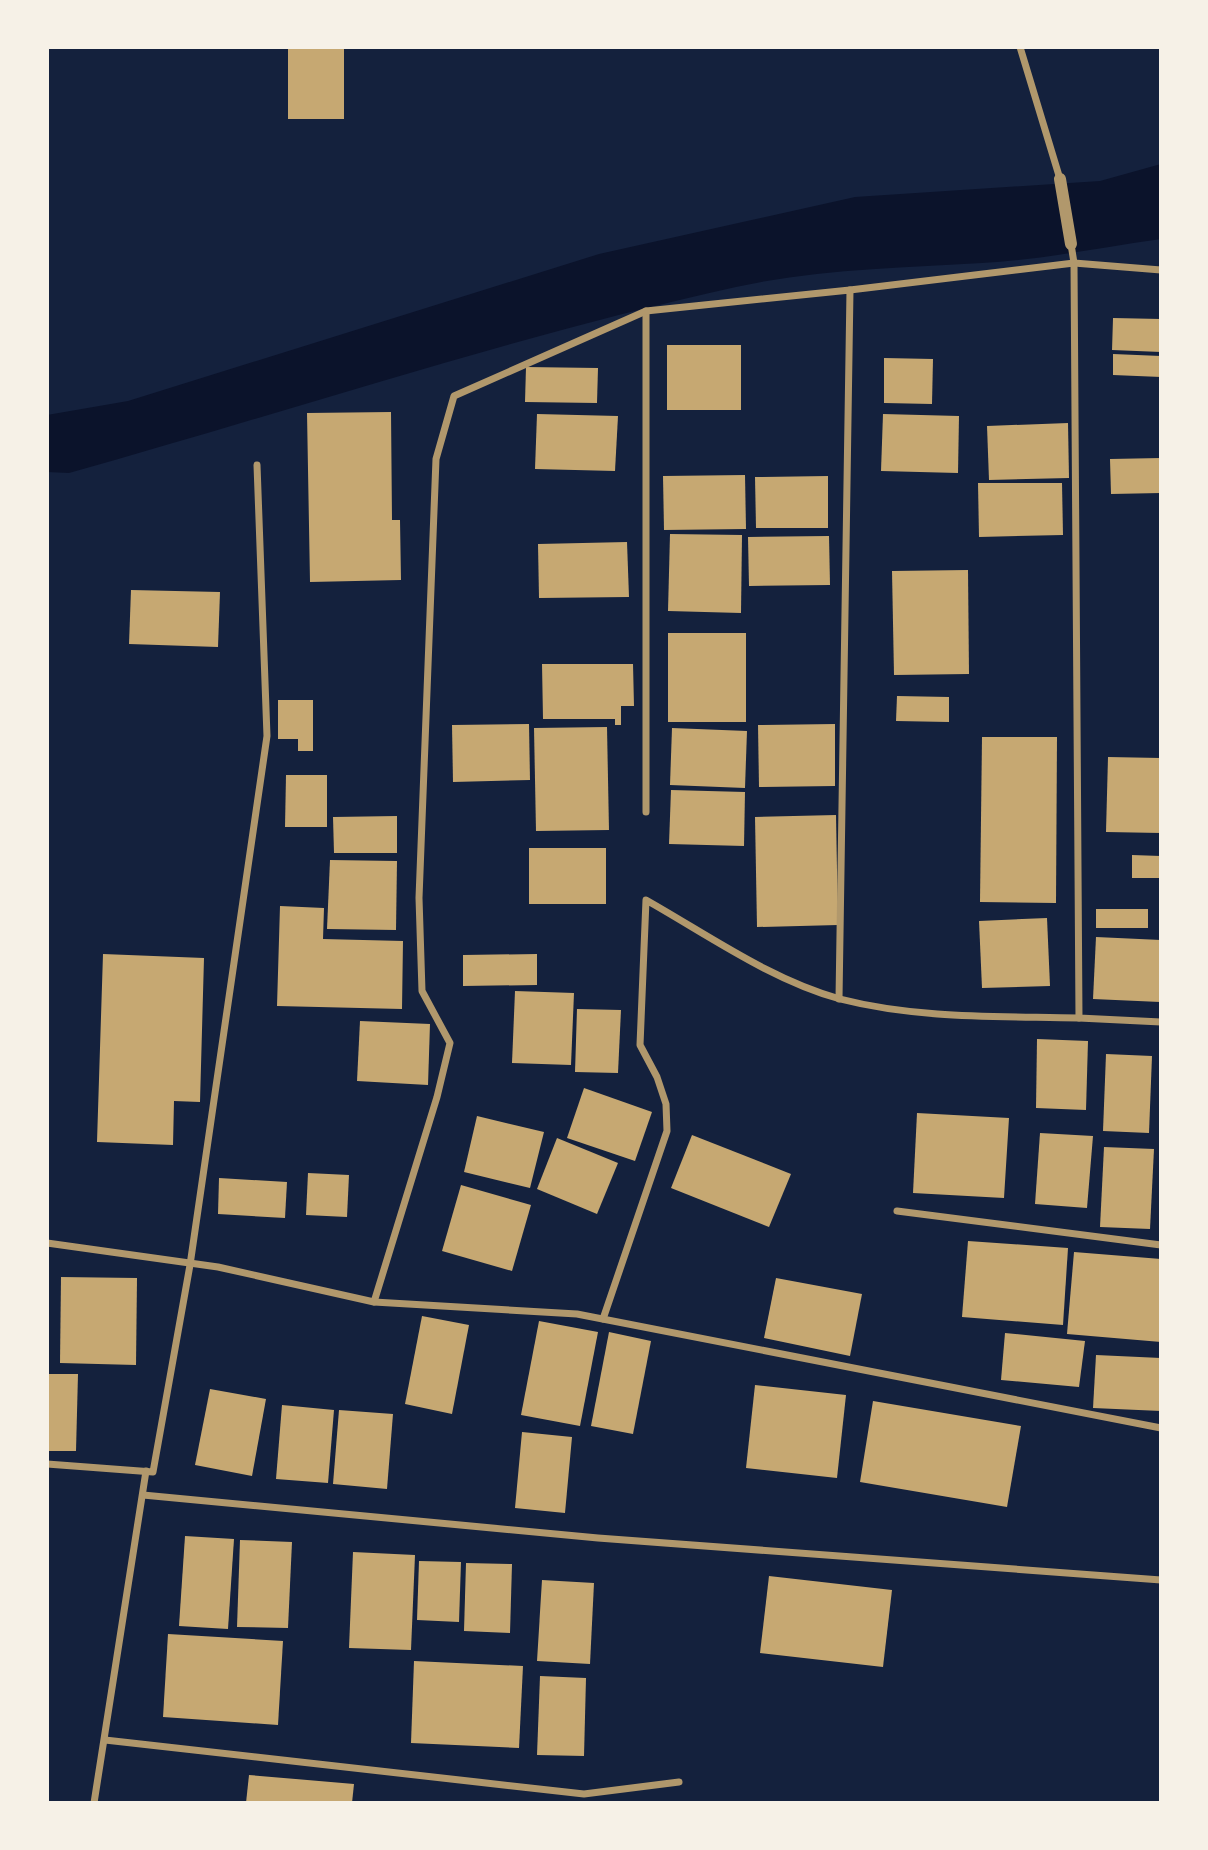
<svg xmlns="http://www.w3.org/2000/svg" width="1208" height="1850" font-family="'PT Sans Narrow',sans-serif">
	<rect width="100%" height="100%" fill="#14213d"/>
	<path fill="#0b132b" d="M1161,164v75c-59,8 -119,21 -179,24 -82,5 -165,6 -246,24 -226,50 -445,124 -667,186l-22,-1v-57l81,-14 471,-147 256,-57 245,-16z"/>
	<g fill="#c6a872">
		<rect x="288" y="47" width="56" height="72"/>
		<polygon points="1113,318 1161,319 1161,352 1112,350"/>
		<rect x="667" y="345" width="74" height="65"/>
		<polygon points="1113,354 1161,356 1161,377 1113,375"/>
		<polygon points="884,358 933,359 932,404 884,403"/>
		<polygon points="526,367 598,368 597,403 525,402"/>
		<polygon points="391,412 392,520 400,520 401,580 310,582 307,413"/>
		<polygon points="537,414 618,416 615,471 535,469"/>
		<polygon points="883,414 959,416 958,473 881,471"/>
		<polygon points="1068,423 1069,478 989,480 987,426"/>
		<polygon points="1161,458 1161,493 1111,494 1110,459"/>
		<polygon points="745,475 746,529 664,530 663,476"/>
		<polygon points="828,476 828,528 756,528 755,477"/>
		<polygon points="978,483 1062,483 1063,535 979,537"/>
		<polygon points="670,534 742,535 741,613 668,611"/>
		<polygon points="829,536 830,585 749,586 748,537"/>
		<polygon points="627,542 629,597 539,598 538,544"/>
		<polygon points="968,570 969,674 894,675 892,571"/>
		<polygon points="131,590 220,592 218,647 129,644"/>
		<rect x="668" y="633" width="78" height="89"/>
		<polygon points="542,664 633,664 634,706 621,706 621,725 615,725 615,719 543,719"/>
		<polygon points="897,696 949,697 949,722 896,721"/>
		<polygon points="278,700 313,700 313,751 298,751 298,739 278,739"/>
		<polygon points="529,724 530,780 453,782 452,725"/>
		<polygon points="835,724 835,786 759,787 758,725"/>
		<polygon points="607,727 609,830 536,831 534,728"/>
		<polygon points="672,728 747,731 745,788 670,785"/>
		<polygon points="982,737 1057,737 1056,903 980,902"/>
		<polygon points="1108,757 1161,758 1161,833 1106,832"/>
		<polygon points="286,775 327,775 327,827 285,827"/>
		<polygon points="671,790 745,792 744,846 669,844"/>
		<polygon points="836,815 838,925 757,927 755,817"/>
		<polygon points="397,816 397,853 334,853 333,817"/>
		<rect x="529" y="848" width="77" height="56"/>
		<polygon points="1132,855 1161,856 1161,878 1132,878"/>
		<polygon points="330,860 397,861 396,930 327,929"/>
		<polygon points="280,906 324,908 323,939 403,941 402,1009 277,1006"/>
		<rect x="1096" y="909" width="52" height="19"/>
		<polygon points="1047,918 1050,986 982,988 979,921"/>
		<polygon points="1096,937 1161,940 1160,1002 1093,999"/>
		<polygon points="103,954 204,958 200,1102 174,1101 173,1145 97,1142"/>
		<polygon points="537,954 537,985 463,986 463,955"/>
		<polygon points="515,991 574,993 571,1065 512,1063"/>
		<polygon points="577,1009 621,1010 618,1073 575,1072"/>
		<polygon points="360,1021 430,1024 428,1085 357,1081"/>
		<polygon points="1037,1039 1088,1041 1086,1110 1036,1108"/>
		<polygon points="1106,1054 1152,1056 1149,1133 1103,1131"/>
		<polygon points="584,1088 652,1112 635,1161 567,1138"/>
		<polygon points="917,1113 1009,1118 1004,1198 913,1193"/>
		<polygon points="477,1116 544,1132 530,1188 464,1172"/>
		<polygon points="1040,1133 1093,1136 1087,1208 1035,1204"/>
		<polygon points="692,1135 791,1174 769,1227 671,1188"/>
		<polygon points="557,1138 618,1163 597,1214 537,1189"/>
		<polygon points="1104,1147 1154,1149 1150,1229 1100,1227"/>
		<polygon points="308,1173 349,1175 347,1217 306,1215"/>
		<polygon points="219,1178 287,1182 285,1218 218,1214"/>
		<polygon points="461,1185 531,1205 512,1271 442,1251"/>
		<polygon points="968,1241 1068,1248 1063,1325 962,1317"/>
		<polygon points="1074,1252 1161,1259 1161,1342 1067,1334"/>
		<polygon points="61,1277 137,1278 136,1365 60,1363"/>
		<polygon points="776,1278 862,1294 850,1356 764,1338"/>
		<polygon points="422,1316 469,1325 452,1414 405,1404"/>
		<polygon points="539,1321 598,1332 580,1426 521,1415"/>
		<polygon points="609,1332 651,1341 633,1434 591,1426"/>
		<polygon points="1005,1333 1085,1341 1079,1387 1001,1380"/>
		<polygon points="1096,1355 1161,1358 1161,1411 1093,1408"/>
		<polygon points="47,1374 78,1374 76,1451 47,1451"/>
		<polygon points="755,1385 846,1395 837,1478 746,1468"/>
		<polygon points="210,1389 266,1399 252,1476 195,1465"/>
		<polygon points="873,1401 1021,1426 1007,1507 860,1482"/>
		<polygon points="282,1405 334,1410 328,1483 276,1479"/>
		<polygon points="339,1410 393,1414 387,1489 333,1484"/>
		<polygon points="522,1432 572,1437 565,1513 515,1508"/>
		<polygon points="185,1536 234,1539 228,1629 179,1626"/>
		<polygon points="240,1540 292,1542 288,1628 237,1627"/>
		<polygon points="353,1552 415,1555 411,1650 349,1648"/>
		<polygon points="419,1561 461,1562 459,1622 417,1620"/>
		<polygon points="466,1563 512,1564 510,1633 464,1631"/>
		<polygon points="769,1576 892,1590 883,1667 760,1653"/>
		<polygon points="542,1580 594,1583 590,1664 537,1661"/>
		<polygon points="168,1634 283,1641 278,1725 163,1717"/>
		<polygon points="414,1661 523,1666 519,1748 411,1743"/>
		<polygon points="540,1676 586,1678 584,1756 537,1755"/>
		<polygon points="249,1775 354,1784 352,1803 246,1803"/>
	</g>
	<g fill="none" stroke-linecap="round" stroke-linejoin="round">
		<g stroke="#b1986c" stroke-width="7">
			<polyline points="1020,47 1060,179"/>
			<polyline points="1071,244 1074,263 1079,1018 1161,1022"/>
			<polyline points="850,290 1074,263 1161,270"/>
			<polyline points="646,311 646,812"/>
			<polyline points="897,1211 1161,1245"/>
			<polyline points="47,1243 218,1267 374,1302 577,1314 1161,1428"/>
			<polyline points="374,1302 437,1097 450,1043 422,991 419,898 436,459 454,396 646,311 850,290 839,999"/>
			<path d="M603,1319l64,-188 -1,-27 -9,-27 -17,-32 6,-145c62,35 125,80 194,99 78,20 159,17 239,19"/>
			<polyline points="47,1464 153,1472 190,1265 267,736 257,465"/>
			<polyline points="143,1495 598,1538 1161,1580"/>
			<polyline points="105,1740 584,1794 679,1782"/>
			<polyline points="94,1803 146,1471"/>
		</g>
		<polyline stroke="#b1986c" stroke-width="12" points="1060,179 1071,244"/>
	</g>
	<rect width="1208" height="1850" fill="none" stroke="#f6f1e7" stroke-width="98"/>
</svg>
